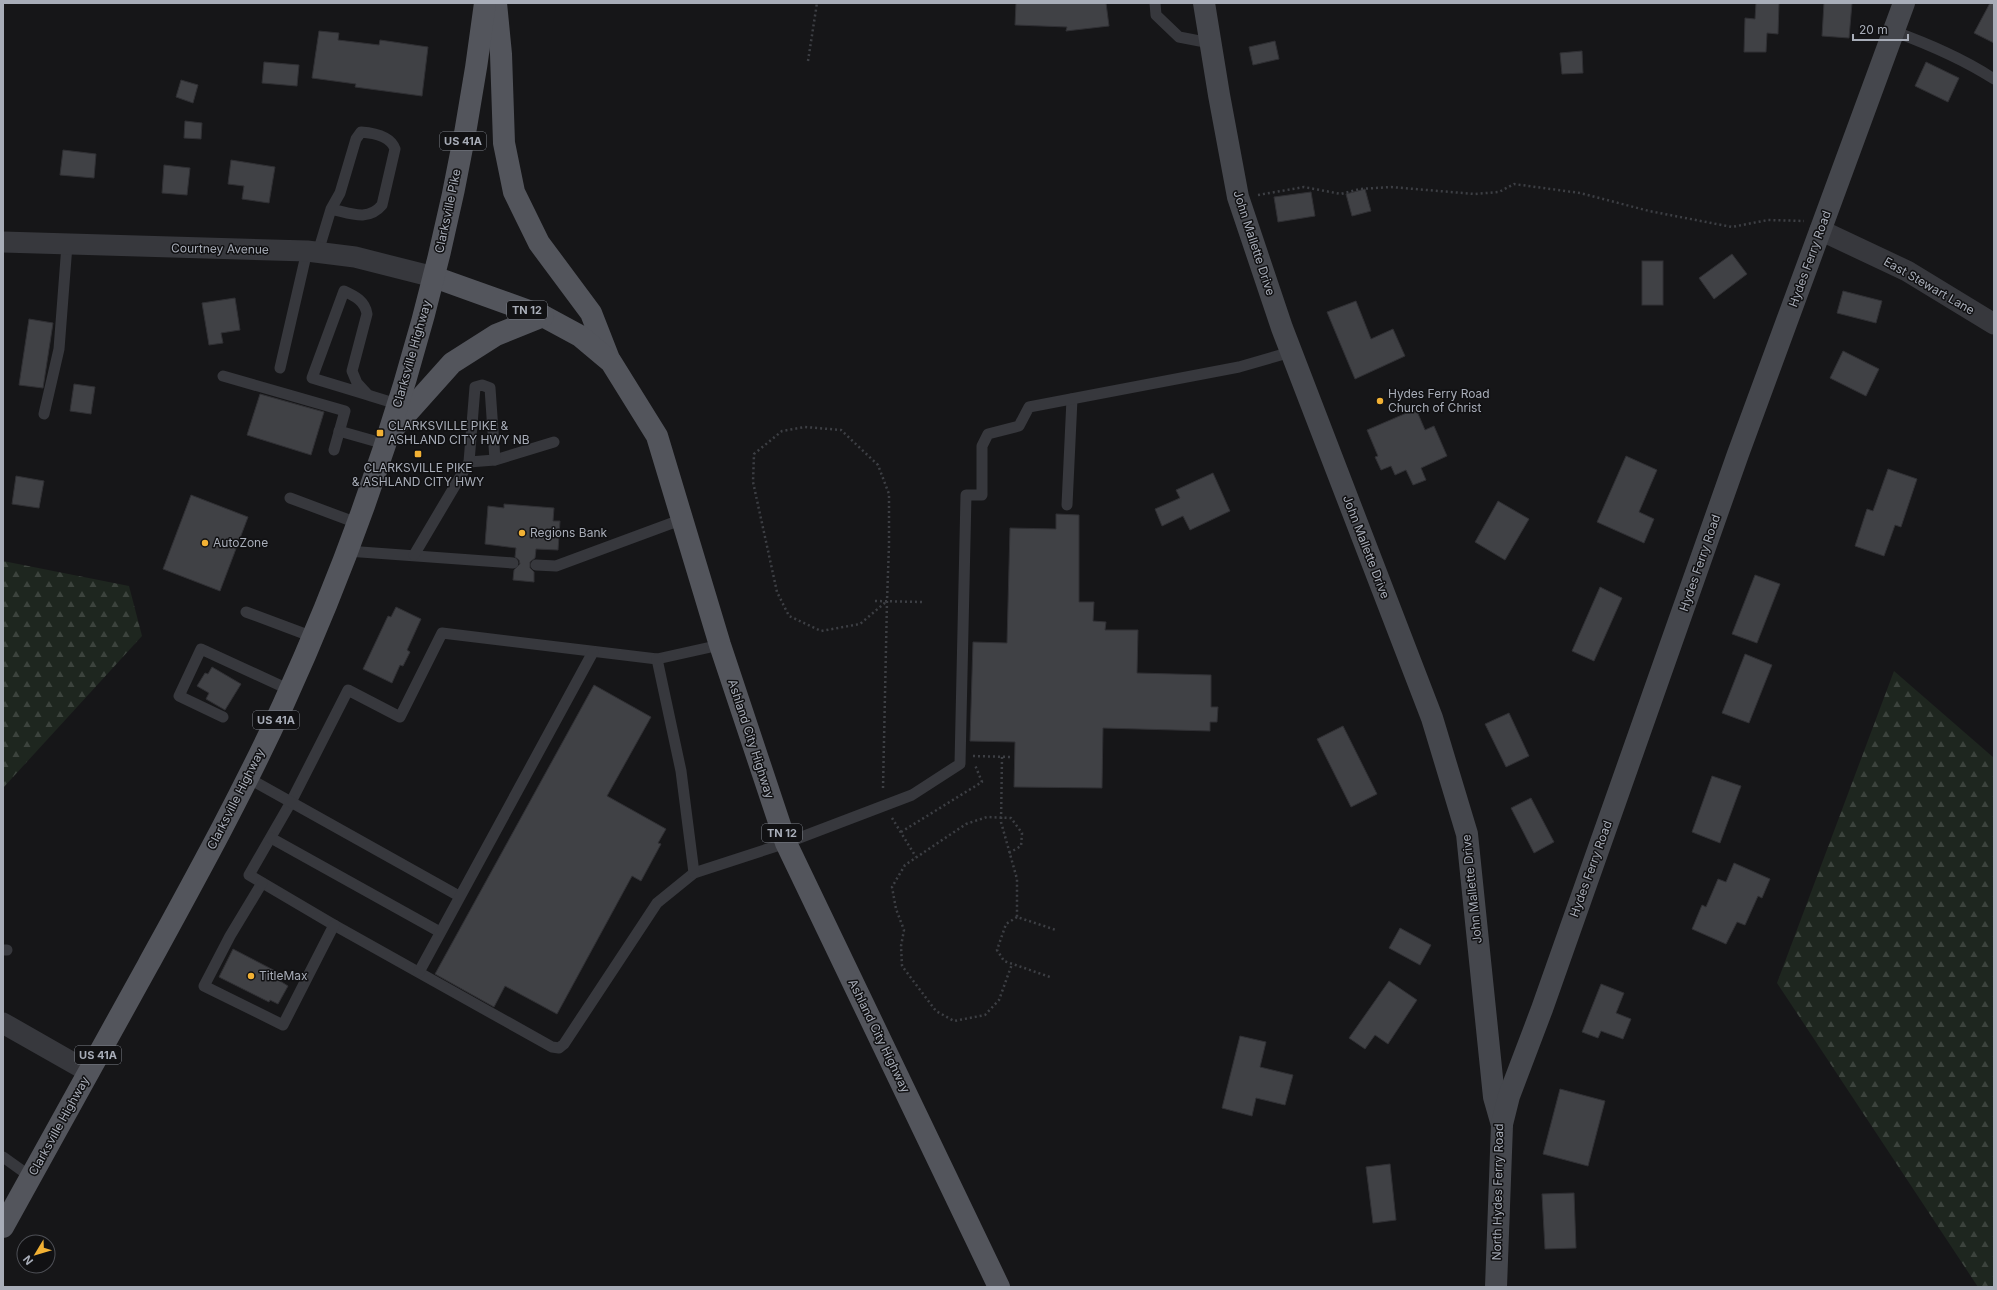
<svg xmlns="http://www.w3.org/2000/svg" width="1997" height="1290" font-family="Inter,sans-serif">
	<defs>
		<pattern id="forest-firs" width="22" height="20" patternUnits="userSpaceOnUse"><rect width="22" height="20" fill="#1e261f"/><path d="M5 1l3.5 6h-7zM16 11l3.5 6h-7z" fill="#3c433d"/></pattern>
	</defs>
	<rect width="100%" height="100%" fill="#161618"/>
	<g fill="url(#forest-firs)">
		<polygon points="3,561 129,586 142,636 3,788"/>
		<polygon points="1894,671 1994,758 1994,1287 1978,1287 1777,983"/>
	</g>
	<g fill="#404145" stroke="#303034">
		<polygon points="1016,3 1106,3 1109,26 1066,31 1067,27 1015,25"/>
		<polygon points="1756,3 1779,3 1778,34 1767,33 1766,52 1744,52 1745,18 1755,19"/>
		<polygon points="1824,3 1852,3 1849,38 1822,36"/>
		<polygon points="1990,3 1994,3 1994,43 1974,33"/>
		<polygon points="319,31 339,33 338,40 379,45 380,40 428,47 422,96 355,87 356,84 312,78"/>
		<polygon points="1275,41 1279,59 1253,65 1249,47"/>
		<polygon points="1582,51 1583,73 1562,74 1560,53"/>
		<polygon points="264,62 299,65 297,86 262,83"/>
		<polygon points="1926,62 1959,78 1948,102 1915,86"/>
		<polygon points="181,80 198,85 193,103 176,97"/>
		<polygon points="185,121 202,123 201,139 184,138"/>
		<polygon points="63,150 96,154 94,178 60,175"/>
		<polygon points="231,160 275,167 269,203 242,199 244,186 228,184"/>
		<polygon points="164,165 190,168 187,195 162,193"/>
		<polygon points="1365,189 1371,211 1352,216 1346,194"/>
		<polygon points="1311,192 1315,216 1278,222 1274,197"/>
		<polygon points="1732,254 1747,274 1714,299 1699,278"/>
		<rect x="1642" y="261" width="21" height="44"/>
		<polygon points="1843,291 1882,301 1876,323 1837,313"/>
		<polygon points="235,298 240,330 221,333 223,343 209,345 202,303"/>
		<polygon points="1356,301 1371,339 1393,329 1405,356 1355,379 1327,312"/>
		<polygon points="29,319 53,323 43,388 19,385"/>
		<polygon points="1843,351 1879,369 1866,396 1830,378"/>
		<polygon points="74,384 95,387 91,414 70,411"/>
		<polygon points="260,394 324,412 311,455 247,435"/>
		<polygon points="1416,409 1425,430 1434,426 1447,456 1421,468 1426,480 1413,485 1406,470 1395,475 1391,466 1381,470 1375,457 1378,456 1367,430"/>
		<polygon points="1626,456 1657,470 1639,512 1654,519 1644,543 1597,522"/>
		<polygon points="1888,469 1917,479 1901,527 1895,525 1884,556 1855,546 1867,509 1873,511"/>
		<polygon points="1213,473 1230,511 1190,530 1183,516 1162,526 1155,509 1180,498 1176,490"/>
		<polygon points="16,476 44,481 39,508 12,504"/>
		<polygon points="191,495 248,517 220,591 163,569"/>
		<polygon points="1498,501 1529,519 1505,560 1475,542"/>
		<polygon points="504,504 554,508 553,521 560,521 558,550 536,549 535,558 530,562 530,568 534,572 534,582 513,580 514,570 520,564 519,560 515,557 516,548 485,544 488,506 504,508"/>
		<polygon points="1056,514 1079,515 1079,602 1094,602 1093,621 1106,622 1105,630 1138,630 1137,673 1211,675 1211,707 1218,707 1217,722 1210,722 1210,731 1103,728 1102,788 1014,787 1015,742 970,741 973,642 1007,643 1010,528 1056,529"/>
		<polygon points="1755,575 1780,584 1757,643 1732,634"/>
		<polygon points="1600,587 1622,598 1594,661 1572,651"/>
		<polygon points="396,607 421,619 407,650 410,652 403,666 400,665 392,683 363,669 388,616 391,617"/>
		<polygon points="1745,654 1772,665 1749,723 1722,713"/>
		<polygon points="212,667 241,684 225,710 206,699 209,693 197,686 205,673 208,674"/>
		<polygon points="594,685 651,717 607,796 666,829 658,843 661,844 641,881 632,876 557,1014 505,986 494,1007 435,974"/>
		<polygon points="1509,713 1529,756 1506,767 1485,724"/>
		<polygon points="1343,726 1377,794 1351,807 1317,739"/>
		<polygon points="1712,776 1741,786 1720,843 1692,832"/>
		<polygon points="1531,798 1554,842 1534,853 1511,808"/>
		<polygon points="1734,863 1770,879 1762,898 1758,896 1745,925 1737,922 1726,944 1692,929 1702,905 1706,907 1718,879 1726,882"/>
		<polygon points="1400,928 1431,945 1420,965 1389,948"/>
		<polygon points="233,949 283,975 280,981 288,986 278,1004 270,1000 269,1002 219,977"/>
		<polygon points="1389,981 1417,1000 1388,1044 1375,1035 1365,1049 1349,1038"/>
		<polygon points="1601,984 1624,993 1616,1013 1631,1019 1623,1039 1601,1031 1598,1038 1582,1032"/>
		<polygon points="1240,1036 1266,1042 1260,1067 1293,1075 1285,1105 1256,1098 1252,1116 1222,1108"/>
		<polygon points="1560,1089 1605,1101 1588,1166 1543,1154"/>
		<polygon points="1390,1164 1396,1220 1373,1223 1366,1167"/>
		<polygon points="1574,1193 1576,1248 1545,1249 1542,1194"/>
	</g>
	<g fill="none" stroke-linecap="round" stroke-linejoin="round">
		<g stroke="#3d3f44" stroke-width="2.5" stroke-dasharray="2 3" stroke-linecap="butt">
			<polyline points="808,61 817,3"/>
			<polyline points="1258,195 1304,187 1341,194 1360,189 1391,187 1475,194 1499,192 1514,184 1580,193 1649,211 1732,227 1768,220 1804,221"/>
			<polyline points="875,601 922,602"/>
			<polyline points="973,756 1011,757"/>
			<polyline points="1002,757 1001,822 1017,879 1017,917 1056,930"/>
			<polyline points="883,788 887,601 889,545 889,494 878,465 841,430 805,427 782,431 754,454 753,482 777,592 789,616 821,631 860,624 887,601"/>
			<polyline points="892,818 916,857"/>
			<polyline points="901,832 982,782 975,765"/>
			<polyline points="1009,853 1021,846 1022,833 1011,818 987,817 966,824 905,865 892,887 896,909 904,930 901,946 902,966 936,1011 954,1021 985,1015 999,1000 1012,964"/>
			<polyline points="1017,917 1006,924 997,950 1004,961 1050,977"/>
		</g>
		<g stroke="#37383d" stroke-width="11">
			<polyline points="1155,3 1156,15 1179,37 1210,43"/>
			<path d="M1893,31c35,13 69,27 101,48"/>
			<path d="M318,252l13,-43 9,-16 16,-54 5,-7c13,1 30,5 34,17l-13,56c-14,17 -32,8 -51,4"/>
			<polyline points="280,368 307,251"/>
			<polyline points="223,376 345,411 334,450"/>
			<path d="M371,396l-3,-1 -11,-12 -5,-12 15,-57c-2,-13 -12,-18 -23,-23l-32,87 56,17 3,1 26,8"/>
			<polyline points="44,414 59,349 67,245"/>
			<polyline points="339,431 385,444"/>
			<polyline points="469,462 495,460 554,442"/>
			<polyline points="290,498 357,523"/>
			<polyline points="1067,505 1072,399"/>
			<polyline points="347,551 513,563"/>
			<polyline points="414,555 469,462 475,387 482,385 490,388 495,460"/>
			<polyline points="536,565 556,566 683,519"/>
			<polyline points="246,612 313,637"/>
			<polyline points="720,645 657,659 442,633 400,717 348,690 291,802 249,875 334,925 552,1047 559,1048 564,1044 657,903 694,873 786,843 912,795 960,764 966,495 982,495 982,446 988,434 1019,426 1029,407 1239,367 1291,352"/>
			<polyline points="657,659 681,771 694,873"/>
			<polyline points="223,717 179,696 201,649 290,690"/>
			<polyline points="248,778 459,896"/>
			<polyline points="271,838 440,932"/>
			<polyline points="262,883 230,936 204,986 283,1025 334,925"/>
			<polyline points="3,950 7,950"/>
			<polyline points="419,972 593,652"/>
			<polyline points="3,1157 31,1177"/>
		</g>
		<g stroke="#37383d" stroke-width="21">
			<polyline points="1820,230 1907,271 1994,324"/>
			<polyline points="3,242 307,251 355,257 434,277"/>
			<polyline points="3,1023 89,1072"/>
		</g>
		<g stroke="#45474d" stroke-width="22">
			<polyline points="1204,3 1219,95 1238,197 1282,328 1432,718 1467,834 1494,1097 1502,1125 1496,1287"/>
			<polyline points="1502,1124 1509,1096 1542,1009 1738,454 1904,3"/>
		</g>
		<g stroke="#53555c" stroke-width="22">
			<polyline points="496,3 501,54 504,143 514,192 539,243 591,313 609,359"/>
			<polyline points="434,277 543,316 580,336 611,362 657,436 720,645 786,843 999,1287"/>
			<polyline points="392,430 452,363 496,335 543,316"/>
			<path d="M3,1227c48,-87 97,-175 145,-262 47,-86 94,-171 135,-260 101,-222 172,-460 202,-702"/>
		</g>
	</g>
	<g fill="#f2b134" stroke="#111113" stroke-width="1.5">
		<circle cx="1380" cy="401" r="4"/>
		<rect x="376" y="429" width="8" height="8" rx="2"/>
		<rect x="414" y="450" width="8" height="8" rx="2"/>
		<circle cx="522" cy="533" r="4"/>
		<circle cx="205" cy="543" r="4"/>
		<circle cx="251" cy="976" r="4"/>
	</g>
	<g text-anchor="middle" stroke-width="3" stroke-linejoin="round" paint-order="stroke">
		<g fill="#111113" stroke="#7b7e86" stroke-width="1">
			<rect x="440" y="132" width="46" height="18" rx="3"/>
			<rect x="507" y="301" width="40" height="18" rx="3"/>
			<rect x="253" y="711" width="46" height="18" rx="3"/>
			<rect x="762" y="824" width="40" height="18" rx="3"/>
			<rect x="75" y="1046" width="46" height="18" rx="3"/>
		</g>
		<g font-size="11" font-weight="bold" fill="#a8adb8">
			<text x="463" y="145">US 41A</text>
			<text x="527" y="314">TN 12</text>
			<text x="276" y="724">US 41A</text>
			<text x="782" y="837">TN 12</text>
			<text x="98" y="1059">US 41A</text>
		</g>
		<g font-size="12" fill="#a8adb8" stroke="#111113">
			<text transform="translate(448 211) rotate(-78)" y="4">Clarksville Pike</text>
			<text transform="translate(1254 243) rotate(72)" y="4">John Mallette Drive</text>
			<text transform="translate(220 249) rotate(1)" y="4">Courtney Avenue</text>
			<text transform="translate(1810 259) rotate(-70)" y="4">Hydes Ferry Road</text>
			<text transform="translate(1929 286) rotate(30)" y="4">East Stewart Lane</text>
			<text transform="translate(412 354) rotate(-74)" y="4">Clarksville Highway</text>
			<text transform="translate(1366 547) rotate(69)" y="4">John Mallette Drive</text>
			<text transform="translate(1700 563) rotate(-71)" y="4">Hydes Ferry Road</text>
			<text transform="translate(751 739) rotate(72)" y="4">Ashland City Highway</text>
			<text transform="translate(236 799) rotate(-63)" y="4">Clarksville Highway</text>
			<text transform="translate(1591 869) rotate(-70)" y="4">Hydes Ferry Road</text>
			<text transform="translate(1472 889) rotate(-96)" y="4">John Mallette Drive</text>
			<text transform="translate(879 1036) rotate(64)" y="4">Ashland City Highway</text>
			<text transform="translate(59 1126) rotate(-61)" y="4">Clarksville Highway</text>
			<text transform="translate(1498 1192) rotate(-89)" y="4">North Hydes Ferry Road</text>
		</g>
		<g font-size="12" fill="#a8adb8" stroke="#111113" text-anchor="start">
			<text x="1388" y="398">Hydes Ferry Road<tspan x="1388" dy="14">Church of Christ</tspan></text>
			<text x="388" y="430">CLARKSVILLE PIKE &amp;<tspan x="388" dy="14">ASHLAND CITY HWY NB</tspan></text>
			<text x="418" y="472" text-anchor="middle">CLARKSVILLE PIKE<tspan x="418" dy="14">&amp; ASHLAND CITY HWY</tspan></text>
			<text x="530" y="537">Regions Bank</text>
			<text x="213" y="547">AutoZone</text>
			<text x="259" y="980">TitleMax</text>
		</g>
	</g>
	<rect width="1997" height="1290" fill="none" stroke="#a8adb8" stroke-width="8"/>
	<g transform="translate(36 1254) rotate(232)"><circle r="19" fill="#111113" stroke="#4d4f55"/>
	<path d="M0-3L7 15L0 10L-7 15Z" fill="#f2b134"/>
	<text y="-6" font-size="11" font-weight="bold" text-anchor="middle" fill="#a8adb8">N</text>
	</g>
	<path d="M1853 34v6h55v-6" fill="none" stroke="#a8adb8" stroke-width="2"/>
	<text x="1859" y="34" font-size="12" fill="#a8adb8" stroke="#111113" stroke-width="3" paint-order="stroke">20 m</text>
</svg>
